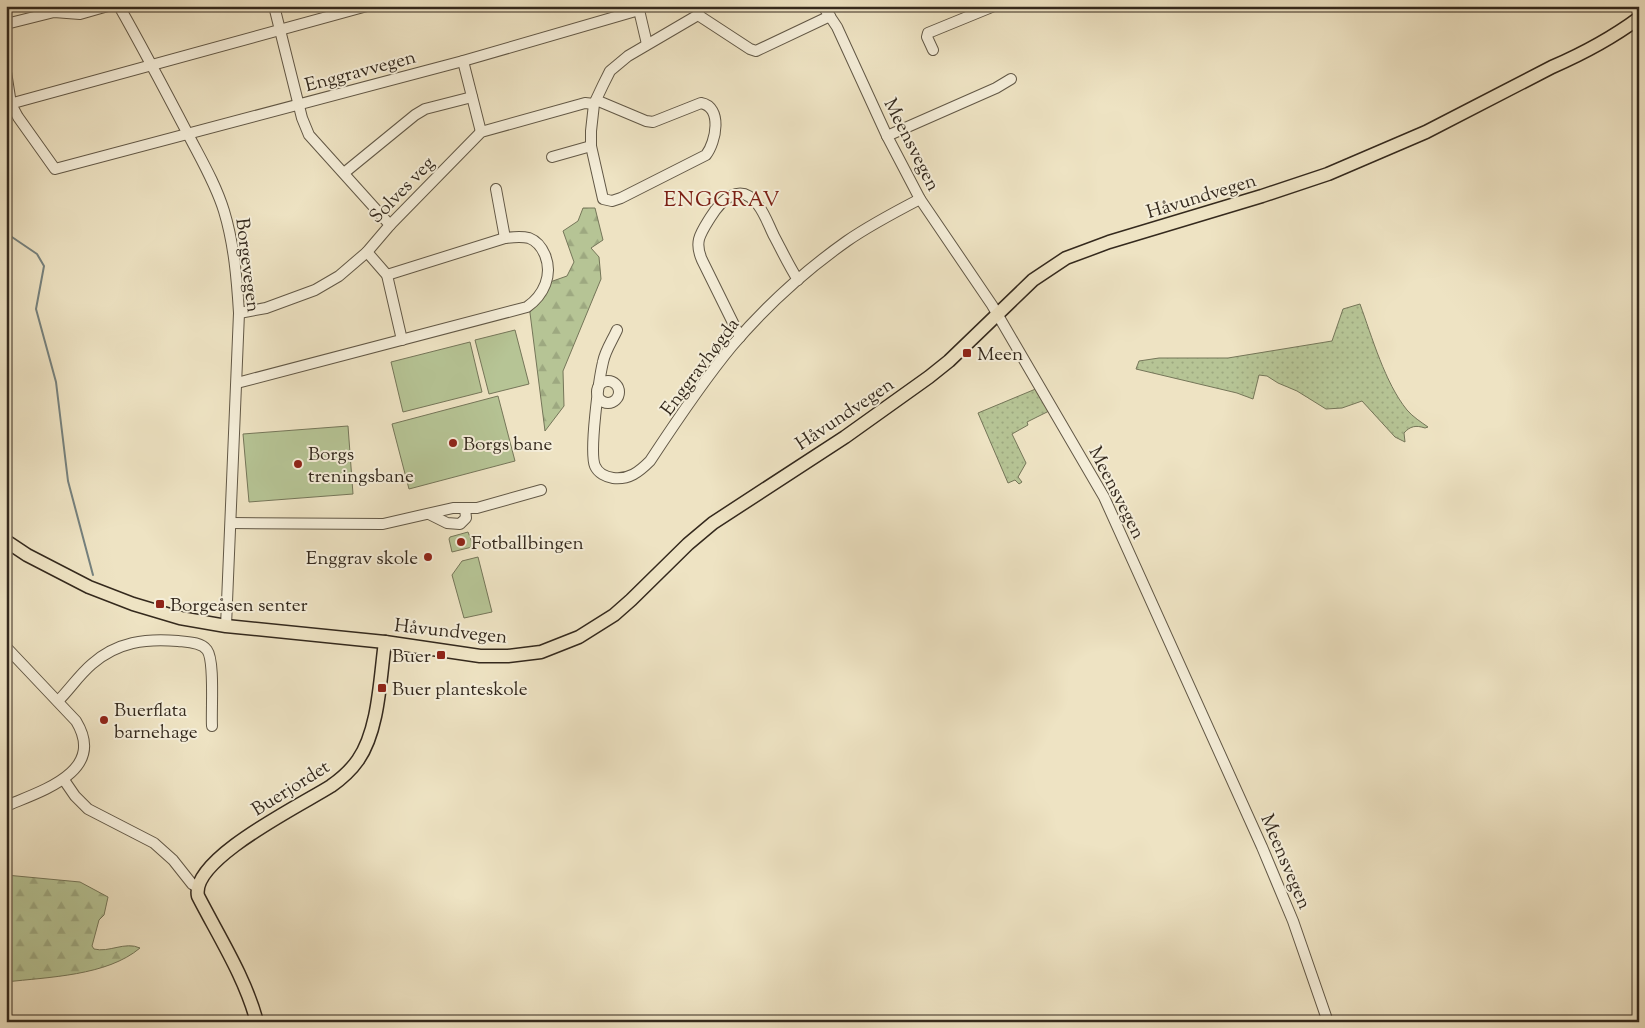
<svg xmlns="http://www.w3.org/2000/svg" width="1645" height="1028" font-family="'Sorts Mill Goudy',serif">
	<defs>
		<pattern id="grass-dots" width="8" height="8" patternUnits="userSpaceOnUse" patternTransform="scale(1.25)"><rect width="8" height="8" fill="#b6c495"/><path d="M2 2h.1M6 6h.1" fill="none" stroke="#9da880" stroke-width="1.8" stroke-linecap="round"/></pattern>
		<pattern id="forest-firs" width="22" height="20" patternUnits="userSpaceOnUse" patternTransform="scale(1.25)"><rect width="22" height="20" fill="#b6c495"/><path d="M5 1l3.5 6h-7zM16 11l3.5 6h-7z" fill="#9da880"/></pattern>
	</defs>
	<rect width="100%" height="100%" fill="#eee3c3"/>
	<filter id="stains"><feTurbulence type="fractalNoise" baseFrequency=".004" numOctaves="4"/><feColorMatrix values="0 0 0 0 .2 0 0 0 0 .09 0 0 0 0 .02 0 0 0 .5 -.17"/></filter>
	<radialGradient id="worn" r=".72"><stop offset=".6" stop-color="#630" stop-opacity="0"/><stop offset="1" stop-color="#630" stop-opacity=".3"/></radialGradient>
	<g fill="url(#grass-dots)" stroke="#757659">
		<path d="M1360,304c12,33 25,79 47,106 6,7 14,12 21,17l-3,1c-9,-3 -15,-2 -21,5l1,9 -10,-5 -33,-36 -20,7 -16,1 -29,-18 -19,-8 -11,-7 -8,-1 -6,24 -16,-6 -101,-24 3,-8 20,-3h69l104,-17 11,-32z"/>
		<polygon points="1038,388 1051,410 1027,422 1028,425 1012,434 1026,463 1018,477 1022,482 1019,484 1015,480 1008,483 978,413"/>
	</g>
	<g fill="url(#forest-firs)" stroke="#757659">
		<polygon points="583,208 595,208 603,240 591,248 599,257 601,279 563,371 564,406 545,431 529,305 550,282 567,276 574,262 563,231 578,221"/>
		<path d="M6,875l74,7 28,15 -4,18 -5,5 -7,26 2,3c15,4 31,-8 46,-1 -33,28 -92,29 -134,34z"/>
	</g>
	<g fill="#b6c495" stroke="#757659">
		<polygon points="515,330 529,384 489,394 475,340"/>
		<polygon points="470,342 482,392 403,412 391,362"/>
		<polygon points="498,396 515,461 409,489 392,424"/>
		<polygon points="348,426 353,494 249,502 243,434"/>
		<polygon points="468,532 473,545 472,547 452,552 449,539 450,537"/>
		<polygon points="478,557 492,612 464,618 452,575 462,561"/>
	</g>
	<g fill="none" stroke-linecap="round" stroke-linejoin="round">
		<polyline stroke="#75817e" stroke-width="2" points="6,233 37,254 44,266 36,309 56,382 68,481 93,575"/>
		<defs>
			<g id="minor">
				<path d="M119,6c25,44 48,88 71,132 12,23 26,47 34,73 10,33 13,68 15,102l-13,313"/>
				<polyline points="274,6 302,118 309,135 390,225"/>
				<polyline points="823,6 837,27 887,136 920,199 992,305 1104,497 1262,847 1293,921 1328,1022"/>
				<polyline points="698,15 750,49 756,51 830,16"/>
				<polyline points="6,24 54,12 80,14 108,6"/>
				<polyline points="933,50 927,37 928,33 994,6"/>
				<polyline points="463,61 481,132"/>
				<polyline points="6,72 11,104 18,117 55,169 463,61 639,10 647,44"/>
				<path d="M596,100l50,21 7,1 48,-19c22,4 15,39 5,52l-85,43 -9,3 -9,-2 -12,-53v-15l3,-27 9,-19 7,-14 18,-15 70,-41 2,-9"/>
				<polyline points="6,105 367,6"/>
				<polyline points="887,136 996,88 1011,79"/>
				<polyline points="552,157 591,146"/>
				<polyline points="344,173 415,115 425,109 472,97"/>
				<polyline points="496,189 505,238"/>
				<polyline points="367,252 387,275 402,340"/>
				<polyline points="239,313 266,308 315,290 339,276 367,252 390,225 481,132 585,103 594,104"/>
				<path d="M617,330c-5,11 -12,21 -14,32 -4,17 -14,90 -8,104 3,7 11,11 18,12 16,2 26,-6 37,-17 25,-38 53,-80 82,-115 33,-39 74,-76 115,-105 23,-16 48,-29 73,-42"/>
				<path d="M740,337l-38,-77c-8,-18 -2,-26 8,-42 11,-18 30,-37 48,-13 7,9 11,21 16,31 8,15 15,30 24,44"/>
				<circle cx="608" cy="392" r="11"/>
				<path d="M237,383l290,-76c17,-12 26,-32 18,-52 -3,-7 -8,-14 -16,-17 -8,-2 -16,-1 -24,0l-118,37"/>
				<polyline points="429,514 447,523 460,524 466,518 465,508"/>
				<polyline points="231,523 383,524 453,508 477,508 541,490"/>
				<path d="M6,647l70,74c31,51 -35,70 -70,85"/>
				<path d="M58,701c12,-12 21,-26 34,-37 25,-22 54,-26 86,-23 9,1 23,1 29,9 8,11 4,60 5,76"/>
				<polyline points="64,780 75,796 88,809 154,843 173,860 192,884 197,887"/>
			</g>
			<g id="major">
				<path d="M6,541l21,14 62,32 44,17 47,14 46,8 159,16 95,14h28l33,-4 38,-15 35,-22 17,-15 57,-56 25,-21 132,-86 84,-60 20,-16 84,-81 33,-22 43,-16 153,-46 66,-22 98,-42 126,-65c30,-13 60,-29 87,-49"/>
				<path d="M257,1022c-12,-45 -38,-85 -59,-126 -8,-37 105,-92 133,-110 10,-7 20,-16 27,-26 21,-30 22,-82 27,-118"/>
			</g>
		</defs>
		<use href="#minor" stroke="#625846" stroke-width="12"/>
		<use href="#major" stroke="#34291d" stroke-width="15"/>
		<use href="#minor" stroke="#f4edd8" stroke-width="10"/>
		<use href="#major" stroke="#eee3c3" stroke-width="12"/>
	</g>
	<g fill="#8f2418" stroke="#f4edd8" stroke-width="2">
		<rect x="962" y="348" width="10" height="10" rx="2.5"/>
		<circle cx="453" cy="443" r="5"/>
		<circle cx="298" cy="464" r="5"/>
		<circle cx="461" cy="542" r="5"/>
		<circle cx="428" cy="557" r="5"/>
		<rect x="155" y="599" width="10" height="10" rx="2.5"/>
		<rect x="436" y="650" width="10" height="10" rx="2.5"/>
		<rect x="377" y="683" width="10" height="10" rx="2.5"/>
		<circle cx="104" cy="720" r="5"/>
	</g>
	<g text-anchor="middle" stroke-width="4" stroke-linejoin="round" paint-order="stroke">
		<g font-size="19" fill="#34291d" stroke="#f4edd8">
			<text transform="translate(360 70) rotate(-15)" y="7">Enggravvegen</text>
			<text transform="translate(913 144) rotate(63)" y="7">Meensvegen</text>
			<text transform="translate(401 189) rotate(-46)" y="7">Solves veg</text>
			<text transform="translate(1201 195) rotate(-17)" y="7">Håvundvegen</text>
			<text transform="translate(249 265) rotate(83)" y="7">Borgevegen</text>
			<text transform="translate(699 366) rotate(-53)" y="7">Enggravhøgda</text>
			<text transform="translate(844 413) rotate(-34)" y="7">Håvundvegen</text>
			<text transform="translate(1118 492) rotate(63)" y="7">Meensvegen</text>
			<text transform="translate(451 630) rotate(6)" y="7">Håvundvegen</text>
			<text transform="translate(290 787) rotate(-32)" y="7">Buerjordet</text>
			<text transform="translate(1287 861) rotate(67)" y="7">Meensvegen</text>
		</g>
		<g font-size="19" fill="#34291d" stroke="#f4edd8" text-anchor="start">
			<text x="977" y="360">Meen</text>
			<text x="463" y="450">Borgs bane</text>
			<text x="308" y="460">Borgs<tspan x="308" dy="22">treningsbane</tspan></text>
			<text x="471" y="549">Fotballbingen</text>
			<text x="418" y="564" text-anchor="end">Enggrav skole</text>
			<text x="170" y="611">Borgeåsen senter</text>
			<text x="431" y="662" text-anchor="end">Buer</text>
			<text x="392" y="695">Buer planteskole</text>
			<text x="114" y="716">Buerflata<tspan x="114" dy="22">barnehage</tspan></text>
		</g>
		<g font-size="21" letter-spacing="1" fill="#7a1f14" stroke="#f4edd8">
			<text x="722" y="206">ENGGRAV</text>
		</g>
	</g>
	<rect width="1645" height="1028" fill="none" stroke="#eee3c3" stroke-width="25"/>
	<rect x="8" y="8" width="1630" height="1013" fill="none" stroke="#34291d" stroke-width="2.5"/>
	<rect x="12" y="12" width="1620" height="1003" fill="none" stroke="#34291d"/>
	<rect width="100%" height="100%" filter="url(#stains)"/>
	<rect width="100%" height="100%" fill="url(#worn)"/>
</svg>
